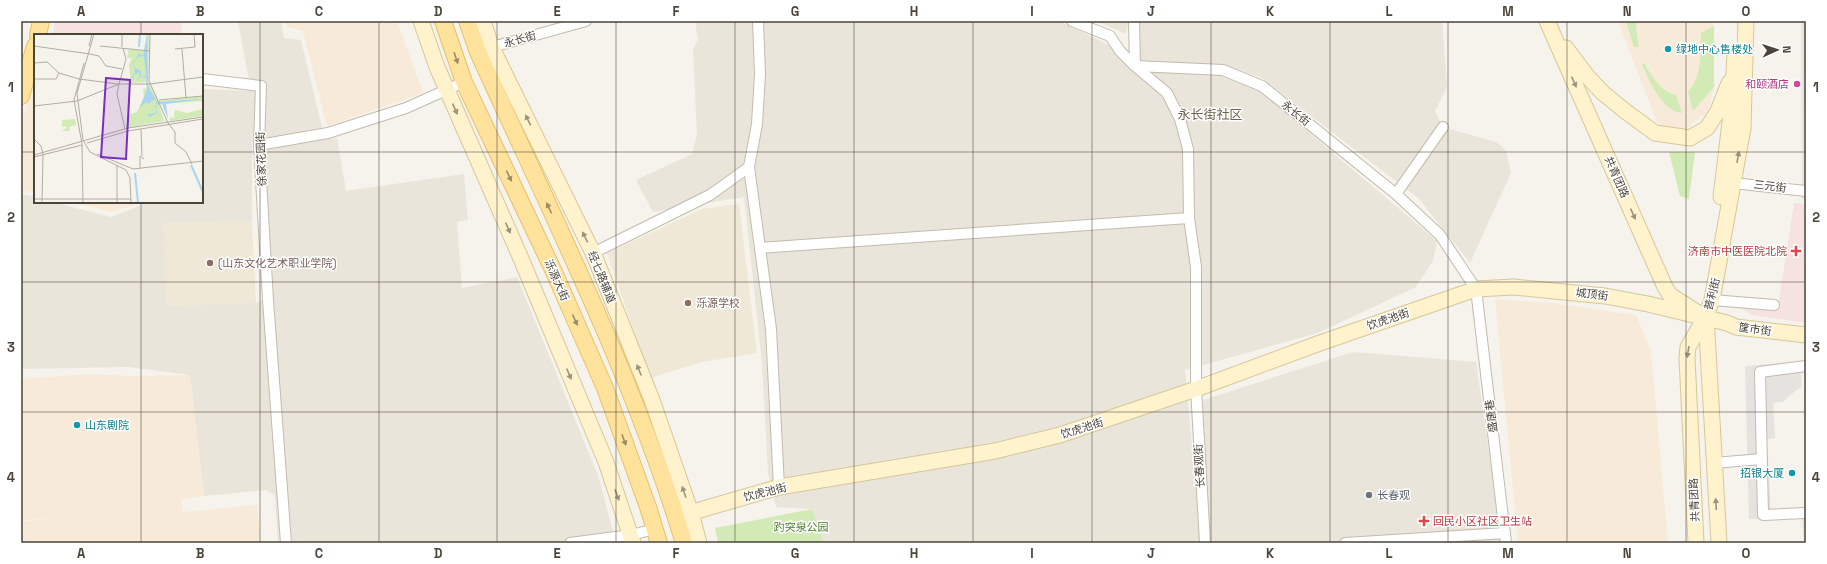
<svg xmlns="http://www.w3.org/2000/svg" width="1827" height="564" font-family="'Space Grotesk','Noto Sans SC',sans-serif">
	<rect width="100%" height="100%" fill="#f6f3ec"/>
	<g fill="#eae5da">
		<polygon points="238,21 281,21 284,38 301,40 322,128 252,142 252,221 164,223 256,303 274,294 263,149 337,138 346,191 464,174 468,220 457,222 462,288 517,277 599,478 616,543 278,543 275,495 265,490 204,496 190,375 129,367 21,369 21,194 35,197 35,202 52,202 111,217 149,202 202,202 202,89 251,91"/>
		<polygon points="695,21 1061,22 1107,44 1133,70 1223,75 1260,91 1437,241 1433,261 1416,287 1318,333 1185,370 1201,543 824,543 812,509 776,507 768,472 762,363 744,197 653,212 636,180 692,154 697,135 693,49 698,40"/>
		<polygon points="1096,21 1129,21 1126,34"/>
		<polygon points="1137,21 1442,21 1447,87 1435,111 1443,127 1496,142 1506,150 1511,173 1470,263 1419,199 1262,78 1224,65 1136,62"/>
		<polygon points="1801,21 1806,21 1806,199 1802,199"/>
		<polygon points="1353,352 1476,362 1502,543 1208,543 1203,400"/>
	</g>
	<g fill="#f7ead8">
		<polygon points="285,21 397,21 423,93 327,126 303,31 286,27"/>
		<polygon points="1618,21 1714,21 1714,87 1708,111 1685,130 1669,132 1657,122"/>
		<polygon points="35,77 35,193 21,190 21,122"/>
		<polygon points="72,202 142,202 111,212"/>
		<polygon points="1495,299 1552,303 1636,315 1651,351 1668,543 1518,543"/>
		<polygon points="89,374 133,376 190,375 204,496 182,499 183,512 257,505 261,543 21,543 21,522 94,511 21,521 21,379"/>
	</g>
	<g fill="#efe8d6">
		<polygon points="739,204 757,353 702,362 650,378 607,253 702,209"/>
		<polygon points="252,221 256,303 167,306 163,223"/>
	</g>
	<g fill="#f6e3e0">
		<polygon points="55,21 182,21 181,35 52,35"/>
		<polygon points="1794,203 1806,204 1806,323 1752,315 1741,308 1733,299 1779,300"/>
	</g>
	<g fill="#d2eab5">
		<polygon points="1626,21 1637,21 1636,29 1639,47 1634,47"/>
		<path d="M1714,26v61l-21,24 -5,-19c15,-16 12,-39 13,-59z"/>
		<path d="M1644,63c9,15 15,27 32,32l6,18c-22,-3 -31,-31 -40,-48z"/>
		<polygon points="1669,152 1695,152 1689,199 1680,196"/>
		<polygon points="812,509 824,543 718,543 715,528"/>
	</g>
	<polygon fill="#e5e3e0" points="1806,361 1806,372 1801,373 1802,387 1795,391 1783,402 1773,403 1775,438 1767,439 1771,514 1806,513 1806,543 1804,543 1802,518 1749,519 1745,366"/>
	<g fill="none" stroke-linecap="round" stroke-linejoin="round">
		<defs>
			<g id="street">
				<polyline points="758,21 760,74 757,124 749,167 771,329 779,487"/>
				<polyline points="1072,21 1110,36 1120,51 1135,66 1223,70 1262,86 1396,194 1440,235 1476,289 1506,543"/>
				<polyline points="1134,21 1135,66 1167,93 1180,119 1188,149 1189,218 1196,267 1196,389 1205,543"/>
				<polyline points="485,49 586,21"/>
				<polyline points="202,79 261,86 259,145 268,300 286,543"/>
				<polyline points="259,145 328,133 406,108 464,82"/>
				<polyline points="1733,183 1806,191"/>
				<polyline points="1396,194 1443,127"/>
				<polyline points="760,248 1189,218"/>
				<polyline points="593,253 710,195 749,167"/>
				<polyline points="1712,300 1774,305"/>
				<polyline points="1806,366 1760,372 1763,515 1806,513"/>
				<polyline points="1714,463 1762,459"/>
				<polyline points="570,543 631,535 655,529"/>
				<polyline points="1345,543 1505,533"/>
			</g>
			<g id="secondary">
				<polyline points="421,21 437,67 522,261 606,462 633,543"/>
				<polyline points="483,21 491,46 594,255 652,400 691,513 699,543"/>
				<polyline points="1547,21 1665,287 1670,295 1698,313"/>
				<polyline points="1566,48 1587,76 1603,93 1625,111 1655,133 1690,138 1707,128 1718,111 1729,83"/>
				<polyline points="1721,197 1732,106 1735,54"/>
				<polyline points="1706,316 1719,543"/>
				<polyline points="676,517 779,487 995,451 1060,435 1196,389 1320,343 1476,289 1514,287 1605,296 1648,304 1727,323 1736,327 1806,335"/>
				<polyline points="1696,543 1687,358 1688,347 1705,318 1712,300 1743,128 1746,21"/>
			</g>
			<g id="primary">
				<polyline points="443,21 464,82 554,272 605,388 648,507 659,543"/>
				<path d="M467,21l11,31c73,161 154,321 206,491"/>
				<polyline points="38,35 41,21"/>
				<polyline points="21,96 35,46"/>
			</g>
		</defs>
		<use href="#street" stroke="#c2bbae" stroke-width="12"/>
		<use href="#secondary" stroke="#d6c79b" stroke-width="17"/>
		<use href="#primary" stroke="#e6c16a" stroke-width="18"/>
		<use href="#street" stroke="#fff" stroke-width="10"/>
		<use href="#secondary" stroke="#fff3cd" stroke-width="15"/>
		<use href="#primary" stroke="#ffe39c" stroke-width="16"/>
	</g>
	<defs><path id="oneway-solid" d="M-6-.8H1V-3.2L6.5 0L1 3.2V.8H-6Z"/></defs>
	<g fill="#9c8c66">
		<use href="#oneway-solid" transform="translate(456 58) rotate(71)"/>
		<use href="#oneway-solid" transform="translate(509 176) rotate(65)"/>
		<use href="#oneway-solid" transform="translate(549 208) rotate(-115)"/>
		<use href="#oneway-solid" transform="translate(575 320) rotate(66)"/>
		<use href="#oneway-solid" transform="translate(624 440) rotate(70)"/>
	</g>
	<g fill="#9c937c">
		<use href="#oneway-solid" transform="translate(1574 82) rotate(66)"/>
		<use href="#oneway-solid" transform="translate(455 109) rotate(66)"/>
		<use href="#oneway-solid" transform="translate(528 120) rotate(-116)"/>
		<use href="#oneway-solid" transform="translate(1738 157) rotate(-80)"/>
		<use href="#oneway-solid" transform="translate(1633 214) rotate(66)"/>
		<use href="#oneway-solid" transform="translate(508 228) rotate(66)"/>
		<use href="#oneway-solid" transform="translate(585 237) rotate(-116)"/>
		<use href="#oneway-solid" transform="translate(1688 352) rotate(100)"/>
		<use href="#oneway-solid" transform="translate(639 370) rotate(-112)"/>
		<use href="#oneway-solid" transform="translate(569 374) rotate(67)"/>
		<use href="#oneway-solid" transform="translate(684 492) rotate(-109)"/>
		<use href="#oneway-solid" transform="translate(617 495) rotate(70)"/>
		<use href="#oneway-solid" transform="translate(1716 504) rotate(-93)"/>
	</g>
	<path fill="none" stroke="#4b4439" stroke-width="1" stroke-opacity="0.55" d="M141,21v14M260,21v522M379,21v522M497,21v522M616,21v522M735,21v522M854,21v522M973,21v522M1092,21v522M1211,21v522M1330,21v522M1448,21v522M1567,21v522M1686,21v522M21,152h14M202,152h1604M141,202v341M21,282h1785M21,412h1785"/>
	<g fill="#0f9aa8" stroke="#fff" stroke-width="1.5">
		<circle cx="1668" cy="49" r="4"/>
		<circle cx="77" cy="425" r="4"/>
		<circle cx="1792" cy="473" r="4"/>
	</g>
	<circle fill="#d1479c" stroke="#fff" stroke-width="1.5" cx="1797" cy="84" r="4"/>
	<g fill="#e0444e" stroke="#fff" stroke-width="1.5">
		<path d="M1794 245h4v4h4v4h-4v4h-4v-4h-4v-4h4z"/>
		<path d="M1422 515h4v4h4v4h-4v4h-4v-4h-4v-4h4z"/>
	</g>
	<g fill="#8d6e63" stroke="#fff" stroke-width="1.5">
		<circle cx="210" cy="263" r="4"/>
		<circle cx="688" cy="303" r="4"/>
	</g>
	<circle fill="#6b7280" stroke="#fff" stroke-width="1.5" cx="1369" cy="495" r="4"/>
	<g text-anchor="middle" stroke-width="3" stroke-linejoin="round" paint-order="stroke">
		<g font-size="11" fill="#4b4439" stroke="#fff">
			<text transform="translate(520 39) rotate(-15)" y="4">永长街</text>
			<text transform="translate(1296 113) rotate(39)" y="4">永长街</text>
			<text transform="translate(261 159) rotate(-92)" y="4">徐家花园街</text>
			<text transform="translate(1617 177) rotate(66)" y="4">共青团路</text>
			<text transform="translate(1770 186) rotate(7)" y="4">三元街</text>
			<text transform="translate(602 277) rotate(68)" y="4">经七路辅道</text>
			<text transform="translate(557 280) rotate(66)" y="4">泺源大街</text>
			<text transform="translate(1592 294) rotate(7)" y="4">城顶街</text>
			<text transform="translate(1712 294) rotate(-75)" y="4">普利街</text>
			<text transform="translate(1388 319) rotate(-19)" y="4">饮虎池街</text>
			<text transform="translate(1755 329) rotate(8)" y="4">筐市街</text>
			<text transform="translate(1491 416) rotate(-97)" y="4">盛唐巷</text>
			<text transform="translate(1082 428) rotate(-18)" y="4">饮虎池街</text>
			<text transform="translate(1199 466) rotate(-93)" y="4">长春观街</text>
			<text transform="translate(765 492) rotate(-14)" y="4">饮虎池街</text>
			<text transform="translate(1694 500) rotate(-93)" y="4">共青团路</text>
		</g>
		<g font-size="11" fill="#0d838f" stroke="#fff" text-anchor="start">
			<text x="1676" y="53">绿地中心售楼处</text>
			<text x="85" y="429">山东剧院</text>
			<text x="1784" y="477" text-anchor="end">招银大厦</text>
		</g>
		<g font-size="11" fill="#b23c85" stroke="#fff" text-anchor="end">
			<text x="1789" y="88">和颐酒店</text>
		</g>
		<g font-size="11" fill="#be3a42" stroke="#fff" text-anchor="end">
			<text x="1787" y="255">济南市中医医院北院</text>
			<text x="1433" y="525" text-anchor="start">回民小区社区卫生站</text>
		</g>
		<g font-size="11" fill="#785e54" stroke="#fff" text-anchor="start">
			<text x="218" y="267">(山东文化艺术职业学院)</text>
			<text x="696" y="307">泺源学校</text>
		</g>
		<g font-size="11" fill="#5b616d" stroke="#fff" text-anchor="start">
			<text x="1377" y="499">长春观</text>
		</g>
		<g font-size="11" fill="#4a7f2a" stroke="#fff">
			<text x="801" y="531">趵突泉公园</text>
		</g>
		<g font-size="13" fill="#6e6250" stroke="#fff">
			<text x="1210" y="119">永长街社区</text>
		</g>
	</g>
	<g transform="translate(34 34)">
		<rect width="169" height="169" fill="#f6f3ec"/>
		<path d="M113,0h2l-1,48 11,19 44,-5v5l-44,3 5,17 -38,7 2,-13 9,-3 7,-16 -1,-7 4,-1 -1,-6 -15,1 -2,-19 3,-5 -5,-2 2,-8 17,2zM169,75v7l-33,5v-3l6,-1 -2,-1 1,-6 12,3zM41,85l1,6 -7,2 1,4h-9l5,-2v-3l-4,1v-7z" fill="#d2eab5"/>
		<path d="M113,0l1,52 9,16 46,-3 -37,5 2,15 -6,-15 -5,1v8l-8,4 -1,-3 -6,1 14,-2 1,-6h-3l3,-2 -2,-6 -6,4 1,2 -4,-3 -6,5 7,-17 -1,-13 -4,1 4,-3 -2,-19 -6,1 -4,5 1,6 6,3v5l-5,4 4,-5 -2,-5v4h-4l-1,6h-2l2,-1 -1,-2 3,-5 -1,-9h-4l4,-1 5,-9 4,3z" fill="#a9d4f2"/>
		<path fill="none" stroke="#a9d4f2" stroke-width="2" d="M105,13l1,-13M157,131l12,27M101,139l3,30"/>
		<path fill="none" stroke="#b2ada4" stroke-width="1" d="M60,0l-17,59 6,47 7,12 36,18 4,8 1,25M116,0l-1,47 19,42 7,9v11l11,9 6,12M0,12l56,8M55,12l3,-12M66,12l50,5M88,13v-13M141,15l20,-2 -1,-13M148,15l4,49M56,20l9,2 7,10 16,3M0,29l13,-1 12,11 20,6 39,5M0,45h22l3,-6M85,50l7,-25 -3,-11M85,50l-2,10 8,35M116,50l53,-7M125,66l44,-4M0,72l43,-5 42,-17h32M107,95l1,27M0,105l7,7 2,8 -1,49M53,109l41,-12 75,-12M63,120l36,15 70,-8M0,121l94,-27 75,-11M0,123l48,-12M106,134v-12l4,3M0,165h97M49,169l-1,-59 -8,-44 10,-37M83,169v-38"/>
		<path fill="#7b2cbf" fill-opacity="0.15" stroke="#7b2cbf" stroke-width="2" d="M72,44l24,2 -4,79 -25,-2z"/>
		<rect width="169" height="169" fill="none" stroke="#4b4439" stroke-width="2"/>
	</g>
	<rect width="1827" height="564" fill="none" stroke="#ffffff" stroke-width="44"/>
	<g transform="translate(1777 50) rotate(87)" stroke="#ffffff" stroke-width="3" paint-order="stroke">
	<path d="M0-3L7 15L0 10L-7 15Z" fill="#4b4439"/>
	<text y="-6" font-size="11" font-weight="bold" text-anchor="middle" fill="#4b4439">N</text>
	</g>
	<rect x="22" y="22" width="1783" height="520" fill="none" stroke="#4b4439" stroke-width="1.5"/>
	<g font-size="13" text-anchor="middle" font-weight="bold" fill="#4b4439">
		<text x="81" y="16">A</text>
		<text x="200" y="16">B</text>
		<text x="319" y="16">C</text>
		<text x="438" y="16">D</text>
		<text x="557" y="16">E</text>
		<text x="676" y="16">F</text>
		<text x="795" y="16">G</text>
		<text x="914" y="16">H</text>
		<text x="1032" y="16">I</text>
		<text x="1151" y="16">J</text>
		<text x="1270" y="16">K</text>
		<text x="1389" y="16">L</text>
		<text x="1508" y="16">M</text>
		<text x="1627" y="16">N</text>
		<text x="1746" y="16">O</text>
		<text x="11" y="92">1</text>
		<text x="1816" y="92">1</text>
		<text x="11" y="222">2</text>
		<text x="1816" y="222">2</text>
		<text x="11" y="352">3</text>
		<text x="1816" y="352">3</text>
		<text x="11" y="482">4</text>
		<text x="1816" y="482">4</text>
		<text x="81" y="558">A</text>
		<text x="200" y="558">B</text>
		<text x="319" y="558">C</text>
		<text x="438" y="558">D</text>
		<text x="557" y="558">E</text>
		<text x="676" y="558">F</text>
		<text x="795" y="558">G</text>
		<text x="914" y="558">H</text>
		<text x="1032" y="558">I</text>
		<text x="1151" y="558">J</text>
		<text x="1270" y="558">K</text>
		<text x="1389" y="558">L</text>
		<text x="1508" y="558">M</text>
		<text x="1627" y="558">N</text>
		<text x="1746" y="558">O</text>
	</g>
</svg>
